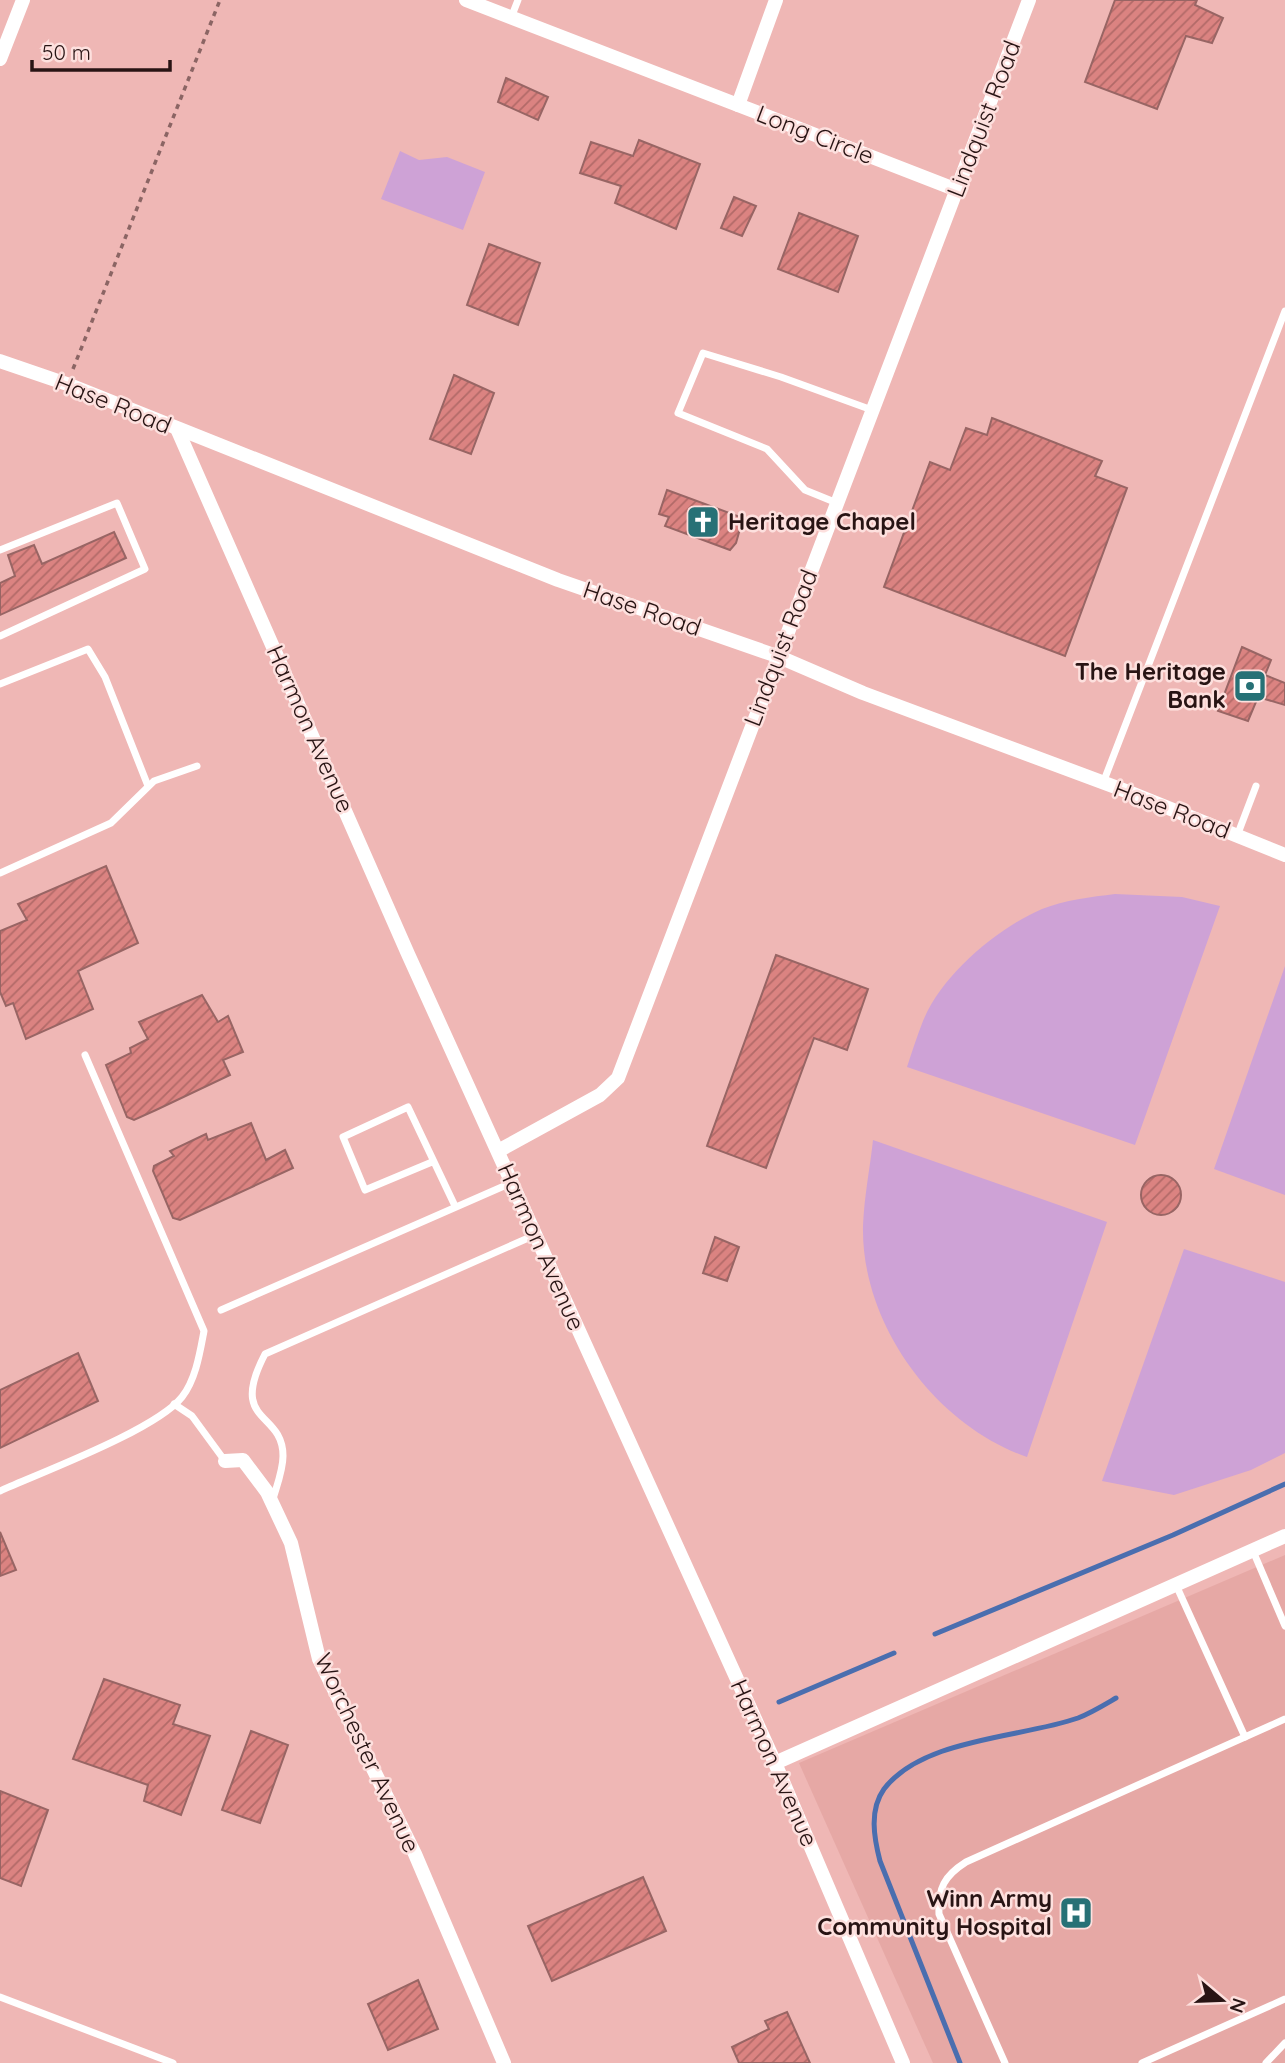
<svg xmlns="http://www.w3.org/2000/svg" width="1285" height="2063" font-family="Quicksand,sans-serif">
	<defs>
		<pattern id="building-hatch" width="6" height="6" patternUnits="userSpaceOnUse" patternTransform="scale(1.75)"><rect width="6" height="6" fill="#db8381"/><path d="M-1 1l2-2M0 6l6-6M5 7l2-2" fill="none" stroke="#b26a68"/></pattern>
	</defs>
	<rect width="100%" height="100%" fill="#efb7b5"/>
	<polygon fill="#e6a8a5" points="1285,1555 1285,2063 933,2063 799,1763"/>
	<g fill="#cea2d6">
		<polygon points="400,151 419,160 447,157 485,172 463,230 381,199"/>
		<path d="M1115,894l67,3 38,9 -85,239 -228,-78c5,-15 10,-31 16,-46 19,-46 73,-92 119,-112 23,-9 49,-12 73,-15z"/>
		<polygon points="1285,966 1285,1195 1214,1169"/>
		<path d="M873,1140l234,82 -80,235c-92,-32 -166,-133 -164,-231 1,-29 7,-58 10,-86z"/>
		<polygon points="1184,1249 1285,1282 1285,1453 1251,1470 1174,1495 1102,1481"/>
	</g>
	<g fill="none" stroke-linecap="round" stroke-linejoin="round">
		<g stroke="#4a6eaf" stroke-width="5">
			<polyline points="935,1634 1173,1535 1285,1484"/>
			<polyline points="779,1702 894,1653"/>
			<path d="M960,2063l-80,-202c-6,-23 -11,-51 4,-72 39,-51 137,-51 194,-71 13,-5 26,-13 38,-20"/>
		</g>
	</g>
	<g fill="url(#building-hatch)" stroke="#986564" stroke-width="2">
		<polygon points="1115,0 1197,0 1195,5 1223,18 1212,43 1186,36 1157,109 1085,82"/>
		<polygon points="506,78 548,97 538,120 498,102"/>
		<polygon points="639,140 700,164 676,229 615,203 621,186 580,173 591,142 633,156"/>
		<polygon points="734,197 756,206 742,236 721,228"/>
		<polygon points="799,213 858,236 838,292 778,269"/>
		<polygon points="489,244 540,263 518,325 467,305"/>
		<polygon points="454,375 494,393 471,454 430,439"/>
		<polygon points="992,418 1102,461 1095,476 1127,488 1065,656 884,587 930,462 950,470 966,428 987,435"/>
		<polygon points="667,490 743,518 736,543 730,550 665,526 669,517 659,514"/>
		<polygon points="114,532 126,558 0,615 0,583 15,576 8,555 34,545 42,564"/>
		<polygon points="1242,647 1271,660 1265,675 1285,683 1285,705 1258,697 1248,721 1218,711"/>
		<polygon points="106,866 138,943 78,971 93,1009 26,1039 13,1003 6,1006 0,992 0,931 27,920 18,904"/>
		<polygon points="776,955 868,989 847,1050 814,1038 766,1168 707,1146"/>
		<polygon points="202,995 218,1022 228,1016 243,1052 223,1060 230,1075 156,1110 134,1120 127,1117 106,1065 131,1053 130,1048 148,1039 139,1022"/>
		<polygon points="251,1123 266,1160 285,1150 293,1168 180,1220 173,1218 153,1171 154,1166 174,1156 170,1151 206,1134 208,1140"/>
		<circle cx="1161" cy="1195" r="20"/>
		<polygon points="715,1237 739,1247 727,1281 703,1273"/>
		<polygon points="78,1353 98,1401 0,1448 0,1390"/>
		<polygon points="0,1532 16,1570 0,1576"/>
		<polygon points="104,1679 180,1705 173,1724 210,1736 181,1815 144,1801 148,1785 73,1759"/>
		<polygon points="251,1731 288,1745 260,1823 222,1810"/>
		<polygon points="0,1791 48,1810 21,1886 0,1878"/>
		<polygon points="643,1877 666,1931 552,1981 528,1926"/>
		<polygon points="418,1980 438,2029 388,2050 368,2004"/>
		<polygon points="787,2012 810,2063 739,2063 732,2047 769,2029 765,2021"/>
	</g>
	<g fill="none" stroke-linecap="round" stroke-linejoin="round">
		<polyline stroke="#8b6564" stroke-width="3.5" stroke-dasharray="5 5" stroke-linecap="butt" points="73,369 220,0"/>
		<g stroke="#fff" stroke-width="7">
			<polyline points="511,18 518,0"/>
			<polyline points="837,503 805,490 767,449 678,413 703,353 781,377 872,410"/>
			<polyline points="0,550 117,503 145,569 0,636"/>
			<polyline points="0,684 88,649 105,677 148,786"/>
			<polyline points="1103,783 1285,311"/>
			<polyline points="1237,836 1256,786"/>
			<polyline points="0,873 111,823 154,781 197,766"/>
			<polyline points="432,1162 365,1190 343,1137 408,1107 455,1206"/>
			<polyline points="221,1310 511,1183"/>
			<polyline points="174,1404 192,1416 225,1461"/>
			<path d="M0,1491c42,-19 156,-61 182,-94 14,-18 18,-45 22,-66l-119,-276"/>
			<path d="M273,1499c4,-14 10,-29 10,-43 0,-46 -55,-31 -18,-102l270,-119"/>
			<polyline points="1253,1551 1285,1626"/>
			<polyline points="1176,1585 1245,1737"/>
			<polyline points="0,1997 173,2063"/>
			<path d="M1005,2063l-66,-149c-1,-26 5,-38 27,-52l319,-143"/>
			<polyline points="1142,2063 1285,1999"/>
			<polyline points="1266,2063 1285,2043"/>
		</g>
		<g stroke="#fff" stroke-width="14">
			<polyline points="466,0 738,105"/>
			<polyline points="776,0 738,105 957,190"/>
			<polyline points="0,59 23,0"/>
			<polyline points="0,361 67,384 558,580 777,656 863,693 1126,791 1285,855"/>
			<polyline points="178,431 408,954 775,1763 903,2063"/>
			<polyline points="498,1151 600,1095 618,1078 1029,0"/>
			<polyline points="225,1461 243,1460 267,1492 291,1543 319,1659 415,1854 504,2063"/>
			<polyline points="775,1763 1285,1536"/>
		</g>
	</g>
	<defs>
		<symbol id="church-square" viewBox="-11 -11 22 22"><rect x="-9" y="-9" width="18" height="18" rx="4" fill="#277176" stroke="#fde0de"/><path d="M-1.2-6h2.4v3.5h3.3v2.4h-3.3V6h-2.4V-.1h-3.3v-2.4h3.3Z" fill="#fff"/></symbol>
		<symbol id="bank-square" viewBox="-11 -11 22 22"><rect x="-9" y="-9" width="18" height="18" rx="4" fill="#277176" stroke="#fde0de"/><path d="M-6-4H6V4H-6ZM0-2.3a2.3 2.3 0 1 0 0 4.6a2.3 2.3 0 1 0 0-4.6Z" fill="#fff"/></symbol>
		<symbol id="hospital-square" viewBox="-11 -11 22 22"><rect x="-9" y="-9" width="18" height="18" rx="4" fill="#277176" stroke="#fde0de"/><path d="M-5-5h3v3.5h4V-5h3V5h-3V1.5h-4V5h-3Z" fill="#fff"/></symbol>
	</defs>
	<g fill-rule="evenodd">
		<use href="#church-square" x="684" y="503" width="38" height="38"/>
		<use href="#bank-square" x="1231" y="667" width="38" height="38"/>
		<use href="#hospital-square" x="1057" y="1894" width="38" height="38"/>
	</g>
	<g text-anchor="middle" stroke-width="5" stroke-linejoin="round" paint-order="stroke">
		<g font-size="24" fill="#281414" stroke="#fde0de">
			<text transform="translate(984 119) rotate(-69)" y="8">Lindquist Road</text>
			<text transform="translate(815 135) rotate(21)" y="8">Long Circle</text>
			<text transform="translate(113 404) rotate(22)" y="8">Hase Road</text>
			<text transform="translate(642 609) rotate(19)" y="8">Hase Road</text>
			<text transform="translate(781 648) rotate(-69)" y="8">Lindquist Road</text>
			<text transform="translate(310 729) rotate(66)" y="8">Harmon Avenue</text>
			<text transform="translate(1172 810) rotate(21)" y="8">Hase Road</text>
			<text transform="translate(541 1247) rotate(66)" y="8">Harmon Avenue</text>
			<text transform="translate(367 1753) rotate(65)" y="8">Worchester Avenue</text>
			<text transform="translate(774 1763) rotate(66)" y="8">Harmon Avenue</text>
		</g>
		<g font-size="24" font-weight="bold" fill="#281414" stroke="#fde0de" text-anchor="end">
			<text x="728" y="530" text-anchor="start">Heritage Chapel</text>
			<text x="1226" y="680">The Heritage<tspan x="1226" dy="28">Bank</tspan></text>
			<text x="1052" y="1907">Winn Army<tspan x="1052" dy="28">Community Hospital</tspan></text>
		</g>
	</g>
	<g transform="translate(1222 2000) rotate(109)" stroke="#fde0de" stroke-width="5" paint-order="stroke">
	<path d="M0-5L12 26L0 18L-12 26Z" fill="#281414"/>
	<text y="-10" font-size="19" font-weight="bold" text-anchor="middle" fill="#281414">N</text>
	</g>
	<path d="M32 60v10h138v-10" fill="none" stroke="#281414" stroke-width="3.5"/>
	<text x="42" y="60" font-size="21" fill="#281414" stroke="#fde0de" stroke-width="5" paint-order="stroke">50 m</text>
</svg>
